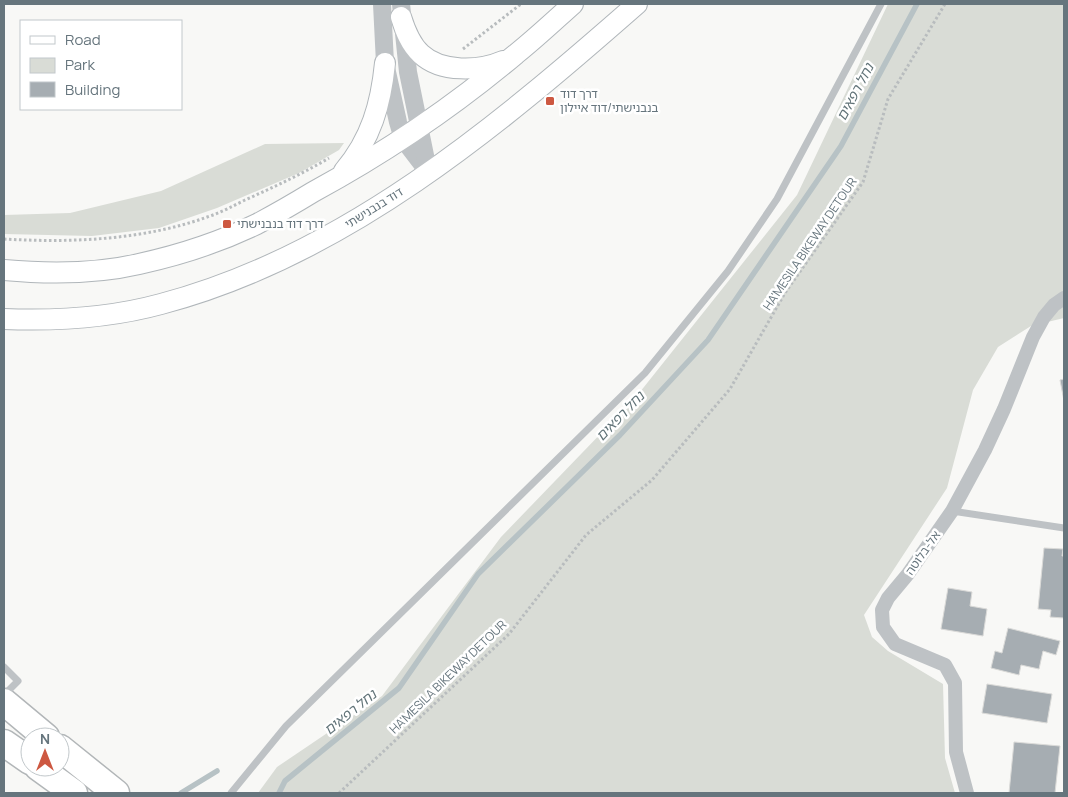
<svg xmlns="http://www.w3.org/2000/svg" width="1068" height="797" font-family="Manrope,'Noto Sans Hebrew',sans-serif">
	<rect width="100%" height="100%" fill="#f8f8f6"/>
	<g fill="#d9dcd6">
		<polygon points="888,4 1064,4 1064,318 1031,326 998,347 973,390 947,488 864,615 872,637 888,651 943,684 945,758 955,793 258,793 277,767 382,696 501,537 636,397 797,195"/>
		<polygon points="344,143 339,150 299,173 217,208 159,228 92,236 4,234 4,215 70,213 161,191 265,144"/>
	</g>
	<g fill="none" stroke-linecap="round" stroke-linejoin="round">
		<g stroke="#b7c2c5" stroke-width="5.5">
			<polyline points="181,793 217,771"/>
			<polyline points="279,793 285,781 399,688 478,574 620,435 708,340 841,146 917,4"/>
		</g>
	</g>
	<g fill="#a6adb2" stroke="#dadad8">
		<polygon points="1064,379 1064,401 1060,380"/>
		<polygon points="1044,548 1063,549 1062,556 1064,556 1064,618 1050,617 1051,610 1038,609"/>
		<polygon points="948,588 972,592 970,606 987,609 983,636 941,629"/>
		<polygon points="1008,628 1060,641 1056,655 1043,651 1039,669 1021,665 1019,675 991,668 995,651 1002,653"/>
		<polygon points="987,684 1052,694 1047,723 982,713"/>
		<polygon points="1014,742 1060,746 1055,793 1009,793"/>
	</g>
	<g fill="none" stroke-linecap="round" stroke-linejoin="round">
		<defs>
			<g id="secondary">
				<path d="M401,17c4,13 9,27 20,37 20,19 59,17 82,7"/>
				<path d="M344,171c27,-32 37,-67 41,-108"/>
				<path d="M4,270c44,4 92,4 135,-6 41,-9 81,-22 118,-40 19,-10 38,-21 56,-32 72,-39 140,-85 203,-138 20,-16 38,-33 57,-50"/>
				<path d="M4,319c52,2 106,-1 157,-15 183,-48 337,-178 476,-300"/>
			</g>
			<g id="motorway">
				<polyline points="4,702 46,737"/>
				<polyline points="4,743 30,761"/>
				<polyline points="60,748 116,793"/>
				<polyline points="38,767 74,793"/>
			</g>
		</defs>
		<use href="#secondary" stroke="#b0b6ba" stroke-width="22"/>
		<use href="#motorway" stroke="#b2b6b8" stroke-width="29"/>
		<g stroke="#b8bcbe" stroke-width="3" stroke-dasharray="2.5 2.5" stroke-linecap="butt">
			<polyline points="463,49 521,4"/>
			<path d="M4,239c68,4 141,1 206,-23 12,-4 23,-10 35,-16 29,-13 57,-26 84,-42"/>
			<polyline points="339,793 509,634 586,535 652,480 730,389 785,293 863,182 888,99 945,4"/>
		</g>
		<g stroke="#bec2c5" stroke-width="7">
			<polyline points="952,511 1064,528"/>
			<polyline points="4,667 18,681 4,695"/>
			<polyline points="231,793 286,726 645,373 728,271 777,199 881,4"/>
		</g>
		<polyline stroke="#bec2c5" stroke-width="14" points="967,793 956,752 955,683 945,665 895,644 883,627 882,610 888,598 908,574 952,511 985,450 1004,409 1033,337 1044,317 1054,305 1064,298"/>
		<g stroke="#bec2c5" stroke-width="18">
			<polyline points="382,4 385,63 398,122 403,139 429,173"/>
			<polyline points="401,4 408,72 428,170"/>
		</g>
		<use href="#secondary" stroke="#fff" stroke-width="20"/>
		<use href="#motorway" stroke="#fff" stroke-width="26"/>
	</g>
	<g fill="#cd5841" stroke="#fff" stroke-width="2">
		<rect x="545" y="96" width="10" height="10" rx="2.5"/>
		<rect x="222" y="219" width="10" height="10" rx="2.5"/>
	</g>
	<g text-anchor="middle" stroke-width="5" stroke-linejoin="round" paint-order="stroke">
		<g font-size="12" fill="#66757d" stroke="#fff" text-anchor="start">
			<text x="560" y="98">דרך דוד<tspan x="560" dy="14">בנבנישתי/דוד איילון</tspan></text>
			<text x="237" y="228">דרך דוד בנבנישתי</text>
		</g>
		<g font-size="12" fill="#66757d" stroke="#fff">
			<text transform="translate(374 208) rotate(-32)" y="4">דוד בנבנישתי</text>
			<text transform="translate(810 244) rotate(-56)" y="4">HA'MESILA BIKEWAY DETOUR</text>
			<text transform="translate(923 553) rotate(-55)" y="4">אל-בלוטה</text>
			<text transform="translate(448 677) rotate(-44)" y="4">HA'MESILA BIKEWAY DETOUR</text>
		</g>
		<g font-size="14" font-style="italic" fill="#617378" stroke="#fff">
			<text transform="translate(855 92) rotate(-62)" y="5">נחל רפאים</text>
			<text transform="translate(620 416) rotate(-46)" y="5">נחל רפאים</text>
			<text transform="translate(350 712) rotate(-39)" y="5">נחל רפאים</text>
		</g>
	</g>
	<rect width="1068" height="797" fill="none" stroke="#66757d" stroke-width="10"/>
	<rect x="20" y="20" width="162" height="90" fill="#ffffff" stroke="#c2c8cb"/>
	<rect x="30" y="36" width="25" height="8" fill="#ffffff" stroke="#c2c8cb"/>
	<text x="65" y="45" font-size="15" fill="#66757d">Road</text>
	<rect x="30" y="58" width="25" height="15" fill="#d9dcd6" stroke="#c2c8cb"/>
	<text x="65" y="70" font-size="15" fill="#66757d">Park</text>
	<rect x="30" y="82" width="25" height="15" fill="#a6adb2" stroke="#c2c8cb"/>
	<text x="65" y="95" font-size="15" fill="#66757d">Building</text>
	<g transform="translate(45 752)"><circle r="24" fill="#ffffff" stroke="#c2c8cb"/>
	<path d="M0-4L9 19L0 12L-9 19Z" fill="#cd5841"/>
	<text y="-8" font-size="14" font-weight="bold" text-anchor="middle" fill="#66757d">N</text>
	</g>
</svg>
